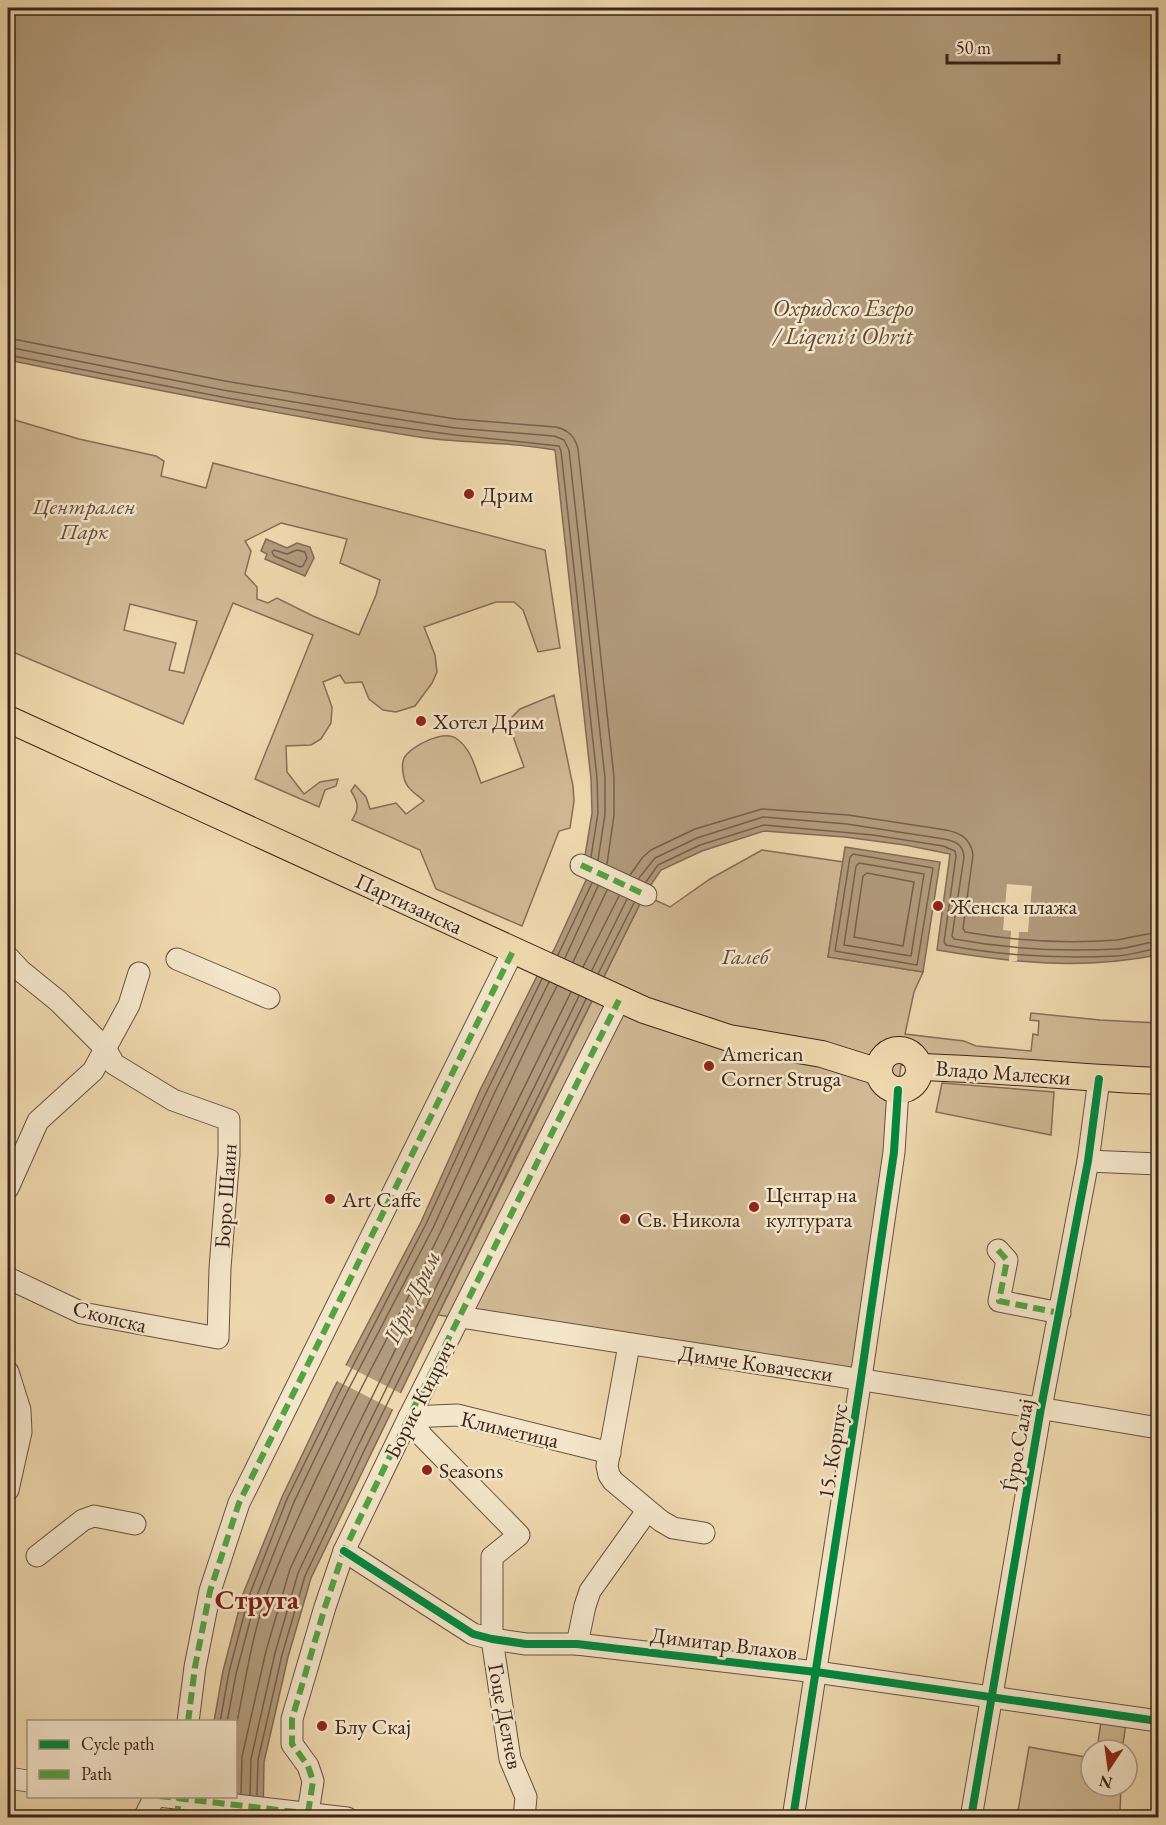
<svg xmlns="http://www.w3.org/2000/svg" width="1166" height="1825" font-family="'EB Garamond',serif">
	<rect width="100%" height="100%" fill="#eed8ad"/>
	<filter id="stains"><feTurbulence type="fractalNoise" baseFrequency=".00333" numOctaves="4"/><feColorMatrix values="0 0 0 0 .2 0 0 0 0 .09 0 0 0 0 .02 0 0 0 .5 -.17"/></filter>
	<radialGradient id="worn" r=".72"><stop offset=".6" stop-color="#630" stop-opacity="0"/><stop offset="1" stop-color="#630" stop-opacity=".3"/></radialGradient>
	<g fill="#d0b994" stroke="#866e58" stroke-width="1.5" fill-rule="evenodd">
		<path d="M8,418l71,21 77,17 8,5 -3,15 45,12 7,-25 332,87 15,98 -22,4 -15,-42 -9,-8h-18l-72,25 11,28 2,17 -5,11 -17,23 -19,6 -13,-2 -14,-11 -7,-17 -17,1 -5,-8 -17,7 9,25 -1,16 -10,16 -10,6 -25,1 1,26 17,22 16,-12 18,-3 -2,7 -11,4 -6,17 -64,-28 58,-144 -80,-32 -50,121 -175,-74zM281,523l66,16 -7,24 40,17 -4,15 -17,40 -46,-19 -36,-18 -9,5 -11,-4v-12l-12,-13 6,-23 -6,-10zM130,604l67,17 -13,52 -15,-3 7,-27 -52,-13z"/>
		<path d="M554,695l19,91 1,15 -4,27 -11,3 -37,95 -86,-37 -16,-39 -68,-30c8,-12 6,-18 -1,-29l4,-6 11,12 4,12 26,-6 10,11 18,-13c-5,-5 -14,-10 -17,-16 -4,-6 -6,-20 -3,-27 8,-13 41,-29 53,-19 15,11 18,29 24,44l43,-16 -10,-28 -4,-20 10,-10z"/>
		<polygon points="762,850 843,862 828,957 923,972 914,992 905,1034 964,1041 976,1046 1031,1051 1033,1034 1038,1035 1039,1021 1030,1020 1031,1013 1100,1020 1158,1023 1158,1081 901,1065 861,1378 438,1315 644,895 670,907 710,879"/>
		<polygon points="942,1083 1054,1092 1051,1135 936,1112"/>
		<polygon points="1102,1714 1127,1717 1122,1750 1097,1750"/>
		<polygon points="1029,1747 1091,1758 1091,1786 1121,1786 1120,1811 1148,1810 1149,1817 1017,1817"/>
	</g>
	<g fill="#b19b7c" stroke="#826b56" stroke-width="1.5">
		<path d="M8,8h1150v947c-77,15 -144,8 -221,-5l13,-96 -45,-9 -60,-8 -81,-6 -62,20 -41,19 -15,22 -134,270 -201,416 -23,79 -24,105 -1,55h-64l2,-20 35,-1v-74l-22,-1 9,-50 20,-77 39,-97 51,-107 88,-168 59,-132 57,-114 17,-26 33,-72 -3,-16 8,-49 -1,-34 -36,-329c-44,-9 -91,-6 -136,-13 -138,-22 -274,-49 -411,-77z"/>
		<polygon points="266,539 287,548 297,543 310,547 314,558 305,576 265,559 267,554 261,551"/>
		<polygon points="845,847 940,862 923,972 828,957"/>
	</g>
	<g fill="#eed8ad">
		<polygon points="1007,884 1032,886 1028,932 1019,932 1017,961 1009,961 1011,931 1003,930"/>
		<polygon points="343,1364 402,1394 394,1410 335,1380"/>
	</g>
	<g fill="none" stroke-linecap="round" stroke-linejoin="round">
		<g stroke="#76604c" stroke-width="1.5">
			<path d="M8,338l217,43 161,27 70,11 100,8c12,3 19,9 22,22l36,328v38l-7,49"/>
			<polyline points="8,347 223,390 384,417 455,428 554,436 564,440 569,450 605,778 605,814 598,860"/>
			<polyline points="8,355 222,397 383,425 455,435 559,446 561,451 597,778 598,813 591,857"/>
			<polygon points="274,550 287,554 297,550 305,552 307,558 303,566 300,567 274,556 272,552"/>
			<polygon points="853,854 933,868 917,965 835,951 850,857"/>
			<polygon points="859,863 924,874 911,956 844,945 856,866"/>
			<polygon points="867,873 914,882 903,946 854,937 863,876"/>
			<path d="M630,875l13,-18 8,-7 44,-21 67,-20 86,6 98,15c15,3 25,9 27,25l-10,73 2,4c50,9 101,12 152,8 14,-2 28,-7 41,-7"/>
			<path d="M639,878l16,-20 42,-20 66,-21 84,7 97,15c11,2 19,5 20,18l-12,79 2,3c54,10 108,13 163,10 14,-1 28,-7 41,-7"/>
			<path d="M646,882l12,-17 42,-20 64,-20 109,10 70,11 12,5 1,5 -12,86 2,3c57,11 113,14 171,11 14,-1 28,-6 41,-7"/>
			<polyline points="558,955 592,883"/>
			<polyline points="565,958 598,886"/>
			<polyline points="573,962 607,890"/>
			<polyline points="583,967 619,896"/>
			<polyline points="592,970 627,899"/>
			<polyline points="598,974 634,903"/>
			<polyline points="220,1722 229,1672 249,1596 287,1499 339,1393 426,1224 486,1093 542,979"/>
			<polyline points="227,1722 236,1674 256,1598 294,1502 345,1396 433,1228 493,1096 549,982"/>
			<path d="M236,1727c9,-43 15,-87 29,-128 47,-128 117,-245 176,-368 39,-81 74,-165 116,-245"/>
			<polyline points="241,1793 242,1757 266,1651 290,1569 349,1444 571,992"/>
			<polyline points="250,1795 251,1759 275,1653 298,1573 357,1448 579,996"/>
			<polyline points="257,1795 258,1760 282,1655 305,1576 364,1451 586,999"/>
		</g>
		<defs>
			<g id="minor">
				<polyline points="581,865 646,895"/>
				<polyline points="8,957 21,971 58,1001 105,1048 114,1064 173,1100 229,1120 229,1155 220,1268 218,1338 82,1313 8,1278"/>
				<polyline points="177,959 269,998"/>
				<polyline points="1088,1161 1158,1164"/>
				<polyline points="8,1188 38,1121 93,1071 129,1005 139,973"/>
				<polyline points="998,1250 1007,1260 999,1301 1060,1313"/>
				<path d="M460,1317c233,37 466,71 698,111"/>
				<polyline points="629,1345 607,1466 609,1475 613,1481 661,1521 673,1528 704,1533"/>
				<polyline points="8,1372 20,1410 21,1432 8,1490"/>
				<polyline points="409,1417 422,1436 519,1535 492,1557 492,1639 510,1759 526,1797 524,1818"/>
				<polyline points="409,1417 457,1415 610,1453"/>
				<polyline points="344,1551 473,1634 492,1639 526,1644 577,1644 816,1672 1158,1721"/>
				<polyline points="37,1556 83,1520 94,1516 135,1524"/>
				<polyline points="577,1644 585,1606 590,1591 647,1511"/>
				<polyline points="188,1722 195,1667 210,1591 239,1503 513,951"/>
				<polyline points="8,1778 28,1781"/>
				<polyline points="159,1796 347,1818"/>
				<polyline points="308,1813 313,1781 308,1766 292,1744 292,1719 325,1607 344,1551 409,1417 619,1000"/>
				<polyline points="144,1818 155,1796"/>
				<polyline points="793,1818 861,1378 894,1152 898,1090"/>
				<polyline points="971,1818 1041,1408 1088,1161 1099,1079"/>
			</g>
			<g id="major">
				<polyline points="8,719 644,1010 729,1038 822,1054 879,1072"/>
				<circle cx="899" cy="1070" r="20"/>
				<path d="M920,1067c79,2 159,11 238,14"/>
			</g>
		</defs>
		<use href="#minor" stroke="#685140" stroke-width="23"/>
		<use href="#major" stroke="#3b241c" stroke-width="28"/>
		<use href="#minor" stroke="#f4e6ca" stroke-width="21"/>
		<use href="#major" stroke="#eed8ad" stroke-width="26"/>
		<g stroke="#54a341" stroke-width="6" stroke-dasharray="12 6" stroke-linecap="butt">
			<polyline points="581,865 646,895"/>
			<polyline points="998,1250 1007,1260 999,1301 1060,1313"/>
			<polyline points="188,1722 195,1667 210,1591 239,1503 513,951"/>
			<polyline points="159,1796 347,1818"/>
			<polyline points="308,1813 313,1781 308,1766 292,1744 292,1719 325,1607 344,1551 409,1417 619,1000"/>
			<polyline points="177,1818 179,1796"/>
		</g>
		<defs>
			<g id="cycleway">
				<polyline points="344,1551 473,1634 492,1639 526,1644 577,1644 816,1672 1158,1721"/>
				<polyline points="793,1818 861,1378 894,1152 898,1090"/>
				<polyline points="971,1818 1041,1408 1088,1161 1099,1079"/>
			</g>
		</defs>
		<use href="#cycleway" stroke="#f4e6ca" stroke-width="11"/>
		<use href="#cycleway" stroke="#00873e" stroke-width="8"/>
	</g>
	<g fill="#8f2418" stroke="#f4e6ca" stroke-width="2">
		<circle cx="469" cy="494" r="6"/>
		<circle cx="421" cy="721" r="6"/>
		<circle cx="938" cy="906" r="6"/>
		<circle cx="709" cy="1066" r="6"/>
		<circle cx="330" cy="1199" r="6"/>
		<circle cx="754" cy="1207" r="6"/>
		<circle cx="625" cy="1219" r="6"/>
		<circle cx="427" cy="1470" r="6"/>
		<circle cx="322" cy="1726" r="6"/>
	</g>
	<g text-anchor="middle" stroke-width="5" stroke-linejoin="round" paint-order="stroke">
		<g font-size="22" fill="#3b241c" stroke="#f4e6ca" text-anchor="start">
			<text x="481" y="502">Дрим</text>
			<text x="433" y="729">Хотел Дрим</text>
			<text x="950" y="914">Женска плажа</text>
			<text x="721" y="1061">American<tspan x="721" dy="25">Corner Struga</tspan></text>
			<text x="766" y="1202">Центар на<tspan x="766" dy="25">културата</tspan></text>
			<text x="342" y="1207">Art Caffe</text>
			<text x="637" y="1227">Св. Никола</text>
			<text x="439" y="1478">Seasons</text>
			<text x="334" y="1734">Блу Скај</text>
		</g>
		<g font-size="22" font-style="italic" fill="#60493a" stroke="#f4e6ca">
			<text x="84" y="514">Централен<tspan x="84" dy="25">Парк</tspan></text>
			<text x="745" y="964">Галеб</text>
		</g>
		<g font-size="22" fill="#3b241c" stroke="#f4e6ca">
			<text transform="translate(409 903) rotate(25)" y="8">Партизанска</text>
			<text transform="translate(1003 1072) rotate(4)" y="8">Владо Малески</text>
			<text transform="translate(225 1196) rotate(-86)" y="8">Боро Шаин</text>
			<text transform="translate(110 1316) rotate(14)" y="8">Скопска</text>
			<text transform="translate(756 1363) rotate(8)" y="8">Димче Ковачески</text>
			<text transform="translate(419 1399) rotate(-63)" y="8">Борис Кидрич</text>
			<text transform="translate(510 1429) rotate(13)" y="8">Климетица</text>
			<text transform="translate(1017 1445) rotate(-80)" y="8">Ѓуро Салај</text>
			<text transform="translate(832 1451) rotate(-81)" y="8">15. Корпус</text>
			<text transform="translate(724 1643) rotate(7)" y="8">Димитар Влахов</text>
			<text transform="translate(506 1716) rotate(79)" y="8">Гоце Делчев</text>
		</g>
		<g font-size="24" font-style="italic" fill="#5e4839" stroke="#f4e6ca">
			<text x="843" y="316">Охридско Езеро<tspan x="843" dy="28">/ Liqeni i Ohrit</tspan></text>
			<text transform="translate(412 1297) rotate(-64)" y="8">Црн Дрим</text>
		</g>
		<g font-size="28" font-weight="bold" fill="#7a1f14" stroke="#f4e6ca">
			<text x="257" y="1609">Струга</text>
		</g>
	</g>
	<rect width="1166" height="1825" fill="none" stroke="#eed8ad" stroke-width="30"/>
	<rect x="9" y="9" width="1148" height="1807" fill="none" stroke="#3b241c" stroke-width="3"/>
	<rect x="15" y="15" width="1136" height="1795" fill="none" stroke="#3b241c" stroke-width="1.5"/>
	<rect x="27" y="1720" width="210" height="78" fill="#f4e6ca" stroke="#aa9884" stroke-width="1.5"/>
	<rect x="39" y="1740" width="30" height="9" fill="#00873e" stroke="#aa9884" stroke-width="1.5"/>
	<text x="81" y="1750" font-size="18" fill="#3b241c">Cycle path</text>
	<rect x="39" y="1770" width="30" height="9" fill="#54a341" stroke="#aa9884" stroke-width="1.5"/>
	<text x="81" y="1780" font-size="18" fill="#3b241c">Path</text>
	<g transform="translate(1109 1768) rotate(193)"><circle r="28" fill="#f4e6ca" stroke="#aa9884" stroke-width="1.5"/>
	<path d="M0-4.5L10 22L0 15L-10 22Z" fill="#8f2418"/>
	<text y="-9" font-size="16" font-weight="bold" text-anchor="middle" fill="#3b241c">N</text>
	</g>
	<path d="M947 54v9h112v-9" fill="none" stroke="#3b241c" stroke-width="3"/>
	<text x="956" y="54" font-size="18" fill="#3b241c" stroke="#f4e6ca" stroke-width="4.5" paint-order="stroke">50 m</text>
	<rect width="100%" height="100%" filter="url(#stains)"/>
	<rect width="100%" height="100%" fill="url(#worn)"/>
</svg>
